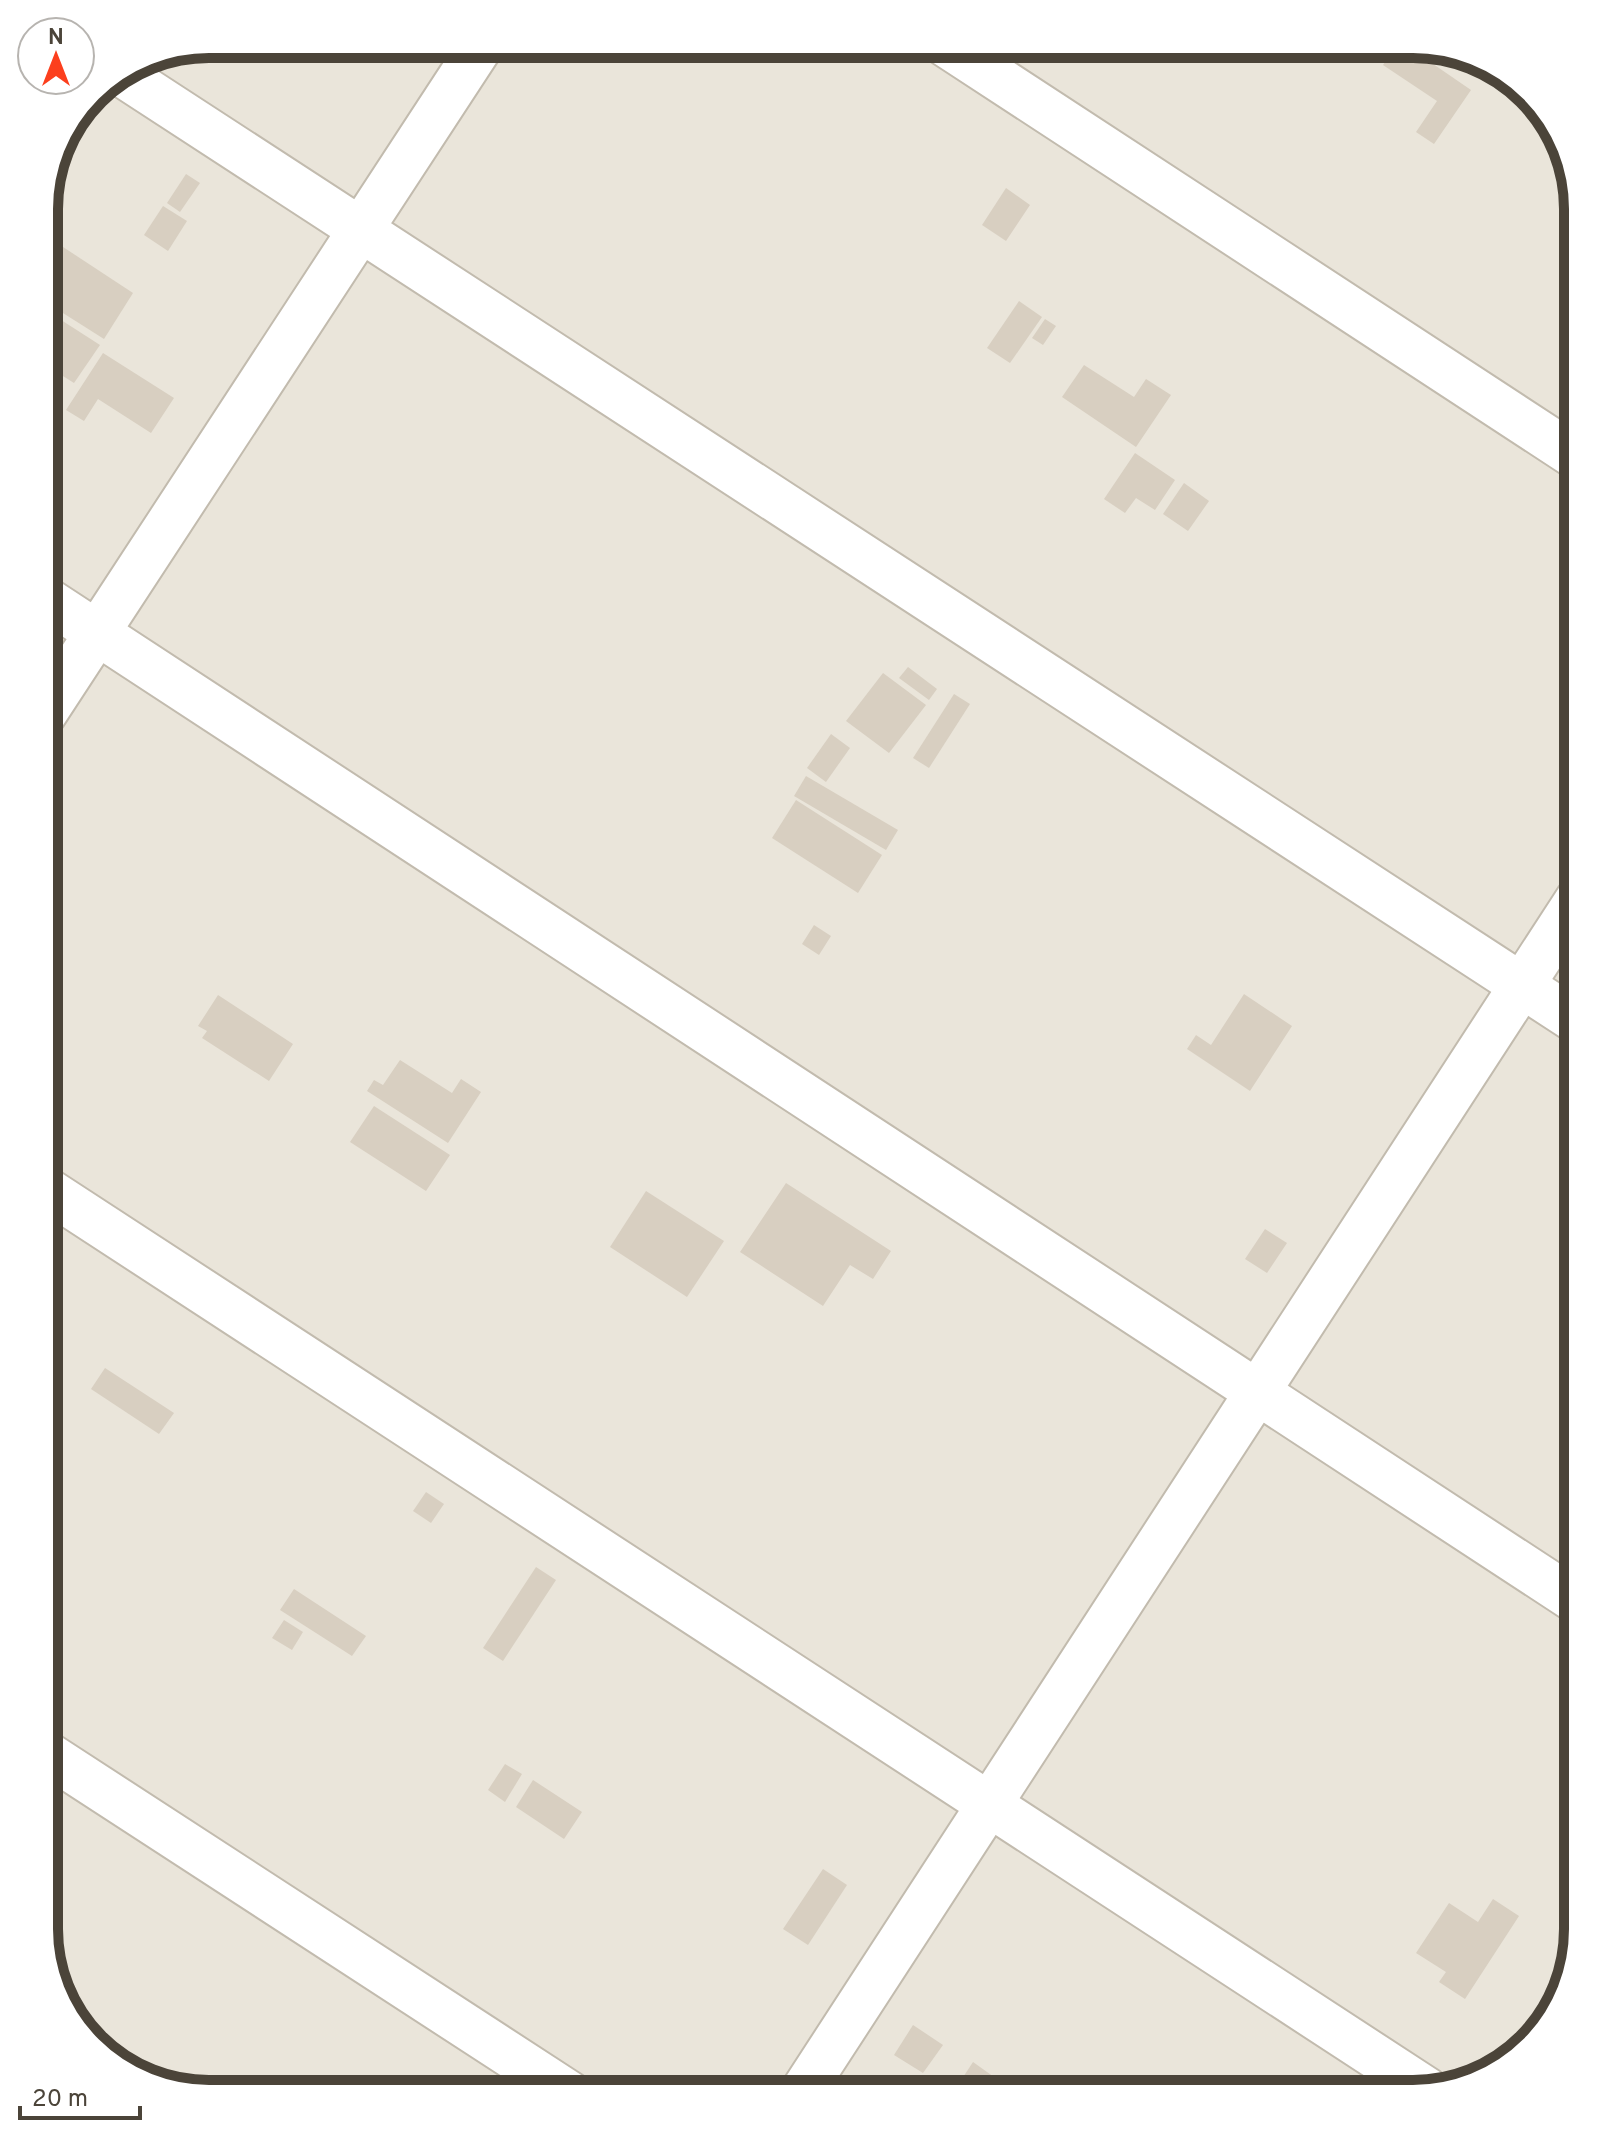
<svg xmlns="http://www.w3.org/2000/svg" width="1622" height="2138" font-family="Overpass,sans-serif">
	<rect width="100%" height="100%" fill="#f6f3ec"/>
	<polygon fill="#eae5da" points="209,44 1424,44 1495,66 1551,118 1578,209 1578,1930 1556,2011 1504,2067 1414,2094 208,2094 127,2072 72,2020 44,1929 44,197 61,135 100,85 146,56"/>
	<g fill="#d8cfc1">
		<polygon points="1397,44 1404,44 1471,90 1434,144 1416,132 1437,101 1383,65"/>
		<polygon points="186,174 200,183 180,212 167,203"/>
		<polygon points="1006,188 1030,205 1006,241 982,225"/>
		<polygon points="1574,194 1578,209 1578,220 1563,210"/>
		<polygon points="163,206 187,221 168,251 144,235"/>
		<polygon points="60,245 133,293 104,339 44,301 44,269"/>
		<polygon points="1019,301 1042,317 1010,363 987,348"/>
		<polygon points="44,309 100,345 74,383 44,364"/>
		<polygon points="1045,319 1056,326 1043,345 1032,338"/>
		<polygon points="103,353 174,398 151,433 98,399 84,421 66,410"/>
		<polygon points="1084,365 1134,397 1146,379 1171,395 1136,447 1062,397"/>
		<polygon points="1135,453 1175,480 1155,510 1136,498 1125,513 1104,499"/>
		<polygon points="1184,483 1209,501 1188,531 1163,514"/>
		<polygon points="908,667 937,689 929,700 899,678"/>
		<polygon points="883,673 926,705 889,753 846,721"/>
		<polygon points="954,694 970,704 929,768 913,758"/>
		<polygon points="831,734 850,748 826,782 807,768"/>
		<polygon points="806,776 898,830 886,850 794,796"/>
		<polygon points="796,800 882,855 858,893 772,838"/>
		<polygon points="814,925 831,936 819,955 802,944"/>
		<polygon points="1244,994 1292,1026 1250,1091 1187,1049 1196,1035 1211,1045"/>
		<polygon points="218,995 293,1044 269,1081 202,1038 207,1031 198,1026"/>
		<polygon points="400,1060 452,1093 461,1079 481,1092 448,1143 367,1091 374,1080 383,1085"/>
		<polygon points="374,1106 450,1155 426,1191 350,1142"/>
		<polygon points="786,1183 891,1251 873,1279 850,1265 823,1306 740,1252"/>
		<polygon points="646,1191 724,1241 687,1297 610,1247"/>
		<polygon points="1265,1229 1287,1243 1267,1273 1245,1259"/>
		<polygon points="105,1368 174,1413 159,1434 91,1389"/>
		<polygon points="426,1492 444,1504 431,1523 413,1511"/>
		<polygon points="536,1567 556,1580 503,1661 483,1648"/>
		<polygon points="294,1589 366,1636 352,1656 280,1610"/>
		<polygon points="284,1620 303,1632 292,1650 272,1638"/>
		<polygon points="505,1764 522,1774 505,1802 488,1790"/>
		<polygon points="533,1780 582,1812 564,1839 516,1807"/>
		<polygon points="823,1869 847,1885 808,1945 783,1929"/>
		<polygon points="1493,1899 1519,1916 1465,1999 1439,1982 1446,1972 1416,1953 1449,1903 1478,1922"/>
		<polygon points="913,2025 943,2045 923,2073 894,2055"/>
		<polygon points="973,2062 994,2077 983,2094 952,2094"/>
	</g>
	<g fill="none" stroke-linecap="round" stroke-linejoin="round">
		<defs>
			<g id="minor">
				<polyline points="945,44 1578,458"/>
				<polyline points="120,73 1578,1022"/>
				<polyline points="44,598 1578,1602"/>
				<polyline points="44,714 482,44"/>
				<polyline points="44,1188 1427,2090"/>
				<polyline points="44,1752 570,2094"/>
				<polyline points="801,2094 1578,899"/>
			</g>
		</defs>
		<use href="#minor" stroke="#c2bbae" stroke-width="48"/>
		<use href="#minor" stroke="#fff" stroke-width="44"/>
	</g>
	<path d="M0 0H1622V2138H0ZM209 58H1413A151 151 0 0 1 1564 209V1929A151 151 0 0 1 1413 2080H209A151 151 0 0 1 58 1929V209A151 151 0 0 1 209 58Z" fill="#fff" fill-rule="evenodd"/>
	<path fill="none" stroke="#4b4439" stroke-width="10" d="M209 58H1413A151 151 0 0 1 1564 209V1929A151 151 0 0 1 1413 2080H209A151 151 0 0 1 58 1929V209A151 151 0 0 1 209 58Z"/>
	<g transform="translate(56 56)"><circle r="38" fill="#ffffff" stroke="#b7b4b0" stroke-width="2"/>
	<path d="M0-6L14 30L0 20L-14 30Z" fill="#fc3f1d"/>
	<text y="-12" font-size="22" font-weight="bold" text-anchor="middle" fill="#4b4439">N</text>
	</g>
	<path d="M20 2106v12h120v-12" fill="none" stroke="#4b4439" stroke-width="4"/>
	<text x="32" y="2106" font-size="24" fill="#4b4439" stroke="#ffffff" stroke-width="6" paint-order="stroke">20 m</text>
</svg>
